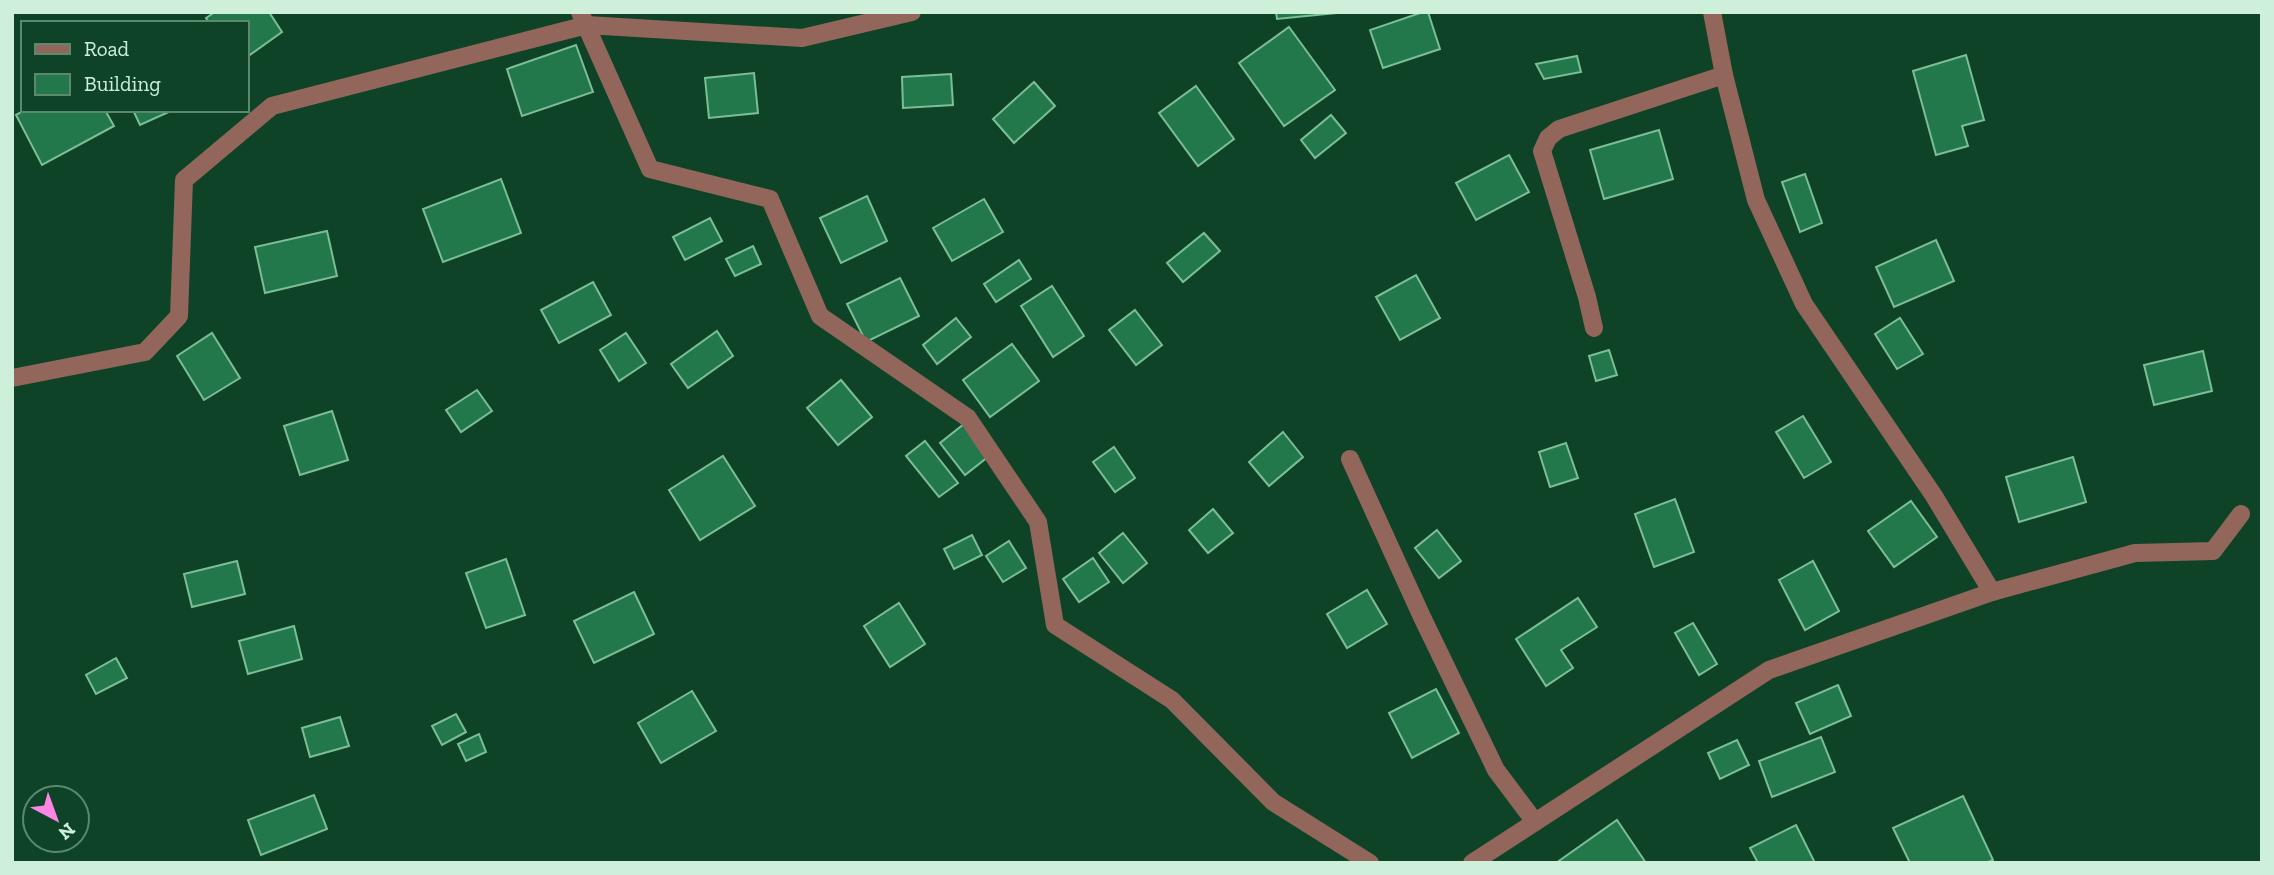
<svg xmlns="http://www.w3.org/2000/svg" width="2274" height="875" font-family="'Zilla Slab',serif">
	<rect width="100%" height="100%" fill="#0e4328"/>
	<g fill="#22774b" stroke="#7cbe95" stroke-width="2">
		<polygon points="215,12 269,12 282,32 247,57 247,23 209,23 206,18"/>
		<polygon points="1276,12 1336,12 1336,13 1277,19"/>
		<polygon points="1423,12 1428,12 1440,49 1383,68 1370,30"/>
		<polygon points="1289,27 1335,90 1284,126 1239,63"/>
		<polygon points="576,45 593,92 522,116 507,69"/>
		<polygon points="1966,55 1984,120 1962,126 1968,146 1936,155 1913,71"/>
		<polygon points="1577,56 1581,72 1544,79 1536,64"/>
		<polygon points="754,73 758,113 709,118 705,78"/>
		<polygon points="951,74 953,105 903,108 902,77"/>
		<polygon points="1034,82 1055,106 1014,143 993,119"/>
		<polygon points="1196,86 1234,139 1198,166 1159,113"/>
		<polygon points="25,110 105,110 114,126 42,165 16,115"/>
		<polygon points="133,110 173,110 140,125"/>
		<polygon points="1331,115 1346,133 1315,158 1301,140"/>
		<polygon points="1659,130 1673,179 1604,199 1590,150"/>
		<polygon points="1509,155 1529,192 1476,220 1456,183"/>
		<polygon points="1805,174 1822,223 1800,232 1782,182"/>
		<polygon points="501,179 521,233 443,262 423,209"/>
		<polygon points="867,196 887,241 841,263 820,218"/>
		<polygon points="984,199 1003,232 952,261 933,228"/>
		<polygon points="710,218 722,241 685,260 673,237"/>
		<polygon points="327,231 337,276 265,293 255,247"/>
		<polygon points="1204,233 1220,251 1183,282 1167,263"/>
		<polygon points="1936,240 1954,281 1894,307 1876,267"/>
		<polygon points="753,246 761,264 735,276 726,259"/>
		<polygon points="1019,260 1031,279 996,302 984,284"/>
		<polygon points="1416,275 1440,318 1400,340 1376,297"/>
		<polygon points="900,278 919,316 866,342 847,304"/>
		<polygon points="593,282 611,315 559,343 541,310"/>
		<polygon points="1052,286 1084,336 1053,357 1021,306"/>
		<polygon points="1135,310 1162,345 1136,365 1109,330"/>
		<polygon points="956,318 971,337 937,364 923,345"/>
		<polygon points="1900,318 1923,354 1897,369 1875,334"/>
		<polygon points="717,331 733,356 688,388 671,364"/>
		<polygon points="212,333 240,378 204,400 177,356"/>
		<polygon points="626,333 646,363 619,381 600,350"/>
		<polygon points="1012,344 1039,381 990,417 963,380"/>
		<polygon points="1609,350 1617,375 1596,381 1589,356"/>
		<polygon points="2203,351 2212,391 2154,405 2144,365"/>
		<polygon points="841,380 872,417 838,445 807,408"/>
		<polygon points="477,390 492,411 461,432 446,410"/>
		<polygon points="332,411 348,460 300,475 284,426"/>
		<polygon points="1803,416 1831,462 1804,478 1776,432"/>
		<polygon points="964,424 989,456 965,475 940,443"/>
		<polygon points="1283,432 1303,457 1269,486 1249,462"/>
		<polygon points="925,441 958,483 939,497 906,456"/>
		<polygon points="1566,443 1578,478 1550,487 1539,452"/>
		<polygon points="1114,447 1135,478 1115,492 1093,462"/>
		<polygon points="723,456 755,506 700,540 669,490"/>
		<polygon points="2073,457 2086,502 2019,522 2006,477"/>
		<polygon points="1675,499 1694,552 1654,567 1635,514"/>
		<polygon points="1911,501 1937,537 1894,567 1868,531"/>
		<polygon points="1213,509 1233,533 1208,553 1189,530"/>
		<polygon points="1437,530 1461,561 1439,578 1415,548"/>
		<polygon points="1123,533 1147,563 1123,583 1099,553"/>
		<polygon points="972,535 982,555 954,569 944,549"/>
		<polygon points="1009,541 1026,568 1003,582 986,556"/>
		<polygon points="1093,558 1109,582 1079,602 1063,579"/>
		<polygon points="506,559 525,615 486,628 466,573"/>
		<polygon points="237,561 245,594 192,607 184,574"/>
		<polygon points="1813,561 1839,611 1805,630 1779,580"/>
		<polygon points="1367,590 1387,624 1347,648 1327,614"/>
		<polygon points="634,592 654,634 594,663 574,621"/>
		<polygon points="1578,598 1597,627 1561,650 1573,668 1546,686 1516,639"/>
		<polygon points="899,603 925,644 890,667 864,626"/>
		<polygon points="1693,623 1717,664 1699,675 1675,633"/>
		<polygon points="294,626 302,659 248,674 239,641"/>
		<polygon points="116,658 127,678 96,694 86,675"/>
		<polygon points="1838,685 1851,716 1810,734 1796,703"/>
		<polygon points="1436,689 1459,733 1412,758 1389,713"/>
		<polygon points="692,691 716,731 661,763 638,723"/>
		<polygon points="456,714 466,732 442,745 432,726"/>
		<polygon points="340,717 349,746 310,757 302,728"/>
		<polygon points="479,734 486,752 466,761 458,744"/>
		<polygon points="1821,737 1835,772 1772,797 1759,761"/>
		<polygon points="1737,740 1749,765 1720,779 1708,753"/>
		<polygon points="314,795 327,829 261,855 248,820"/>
		<polygon points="1963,796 1993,860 1986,863 1910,863 1893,828"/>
		<polygon points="1617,820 1646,863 1556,863"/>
		<polygon points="1796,825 1815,863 1758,863 1750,848"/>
	</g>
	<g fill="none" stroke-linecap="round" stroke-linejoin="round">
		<g stroke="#92665a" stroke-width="18">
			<polyline points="580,12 650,169 770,199 820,316 968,418 1038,522 1055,625 1172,700 1273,802 1370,863"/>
			<polyline points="1594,328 1587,297 1542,151 1548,138 1559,129 1724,75 1712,12"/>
			<polyline points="12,378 145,352 179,316 184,180 272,106 587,25 802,38 912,12"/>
			<polyline points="1350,459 1422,617 1496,770 1535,822"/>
			<polyline points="1992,592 2135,553 2213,551 2241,514"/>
			<polyline points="1472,863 1769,670 1992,592 1934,496 1804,304 1756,200 1724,75"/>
		</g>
	</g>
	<rect width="2274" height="875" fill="none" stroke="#ceefd9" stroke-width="28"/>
	<rect x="21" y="21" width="228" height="91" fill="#0e4328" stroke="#5b886f" stroke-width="2"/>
	<rect x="35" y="44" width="35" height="10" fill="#92665a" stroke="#5b886f" stroke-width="2"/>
	<text x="84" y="56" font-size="21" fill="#ceefd9">Road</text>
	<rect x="35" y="74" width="35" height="21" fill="#22774b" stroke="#5b886f" stroke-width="2"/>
	<text x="84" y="91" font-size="21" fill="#ceefd9">Building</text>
	<g transform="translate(56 819) rotate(139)"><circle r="33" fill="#0e4328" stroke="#5b886f" stroke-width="2"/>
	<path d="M0-5L12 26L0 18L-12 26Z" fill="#fd86e2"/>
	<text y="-10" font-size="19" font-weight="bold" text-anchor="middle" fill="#ceefd9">N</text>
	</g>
</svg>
